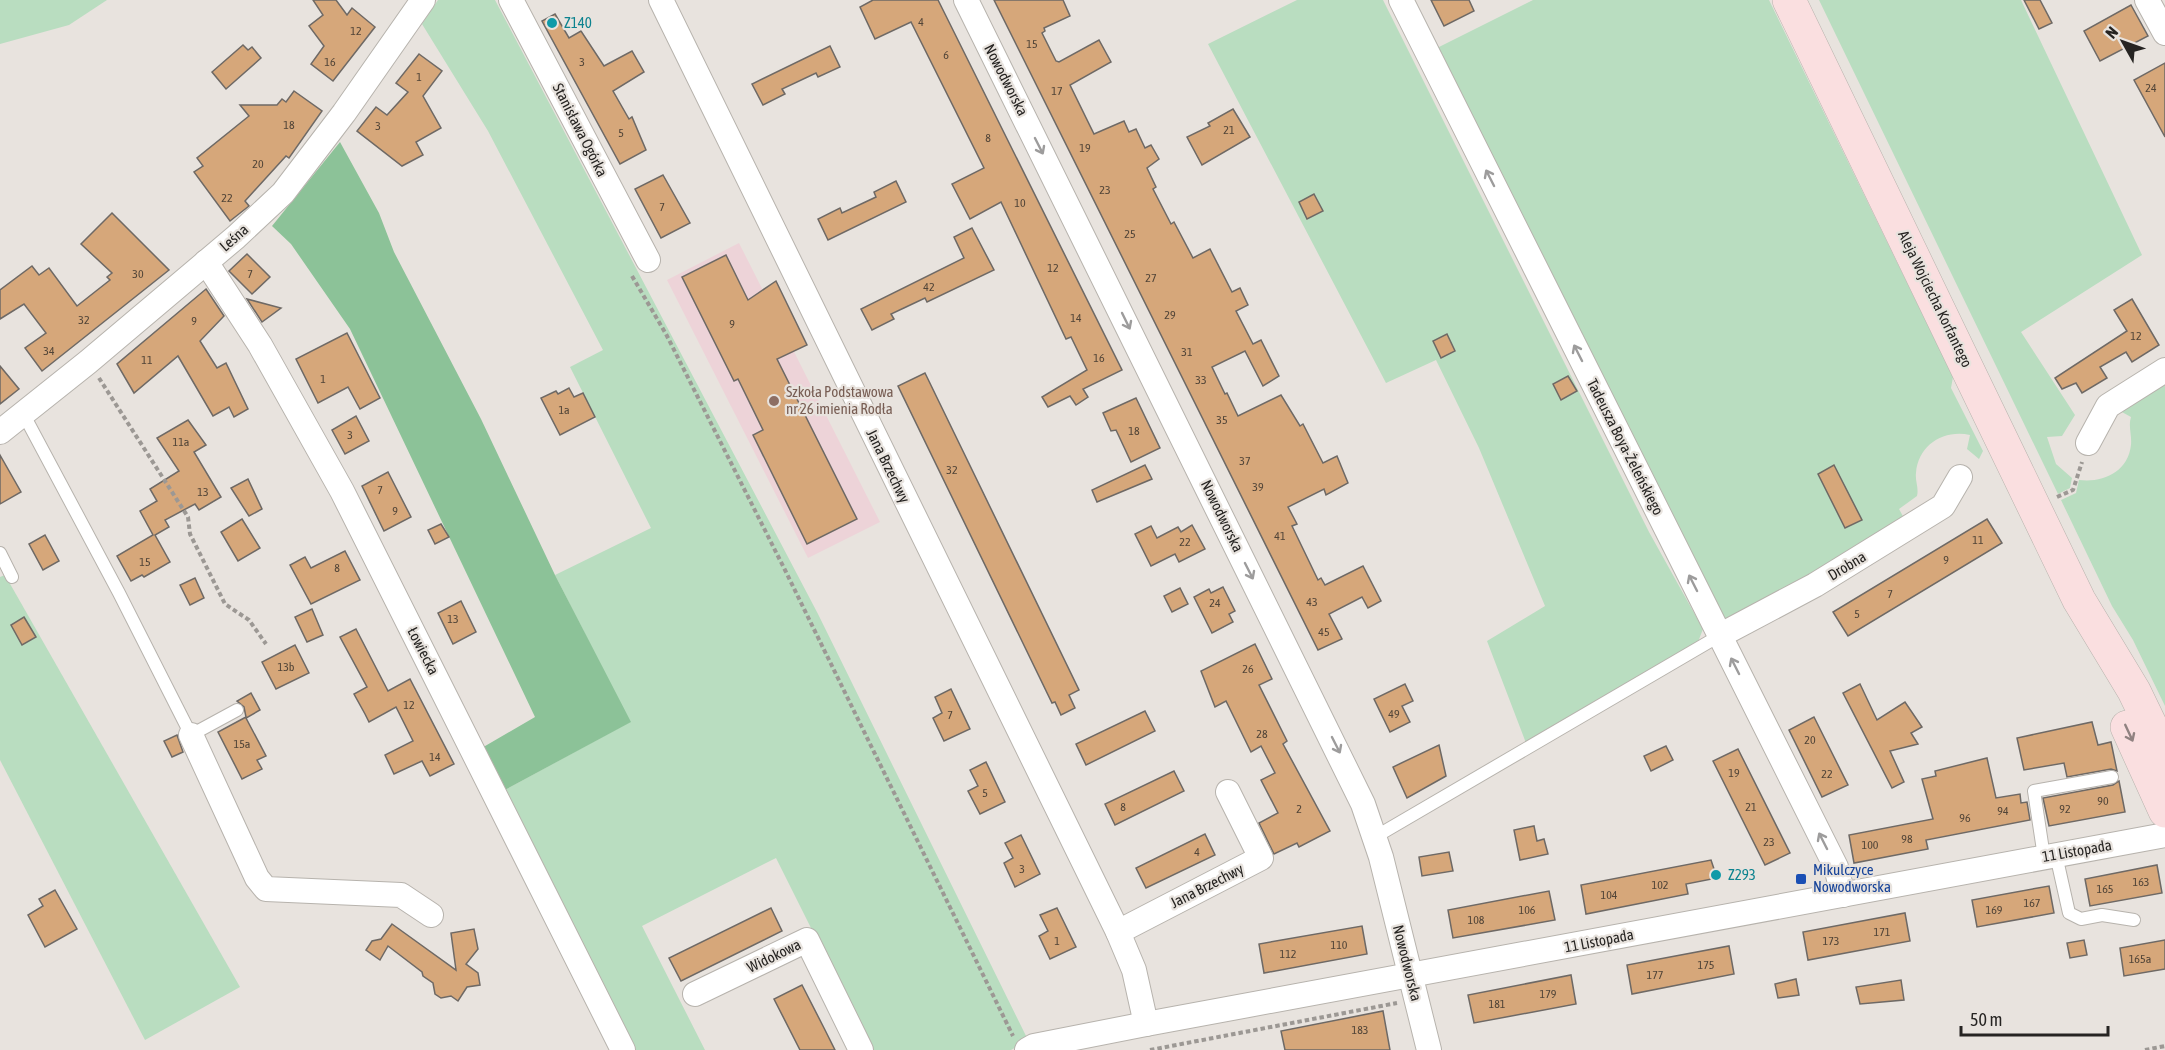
<svg xmlns="http://www.w3.org/2000/svg" width="2165" height="1050" font-family="'Asap Condensed',sans-serif">
	<rect width="100%" height="100%" fill="#e8e3de"/>
	<polygon fill="#edd3d8" points="739,243 880,522 808,558 667,280"/>
	<g fill="#b9ddc0">
		<polygon points="0,0 107,0 69,25 0,44"/>
		<polygon points="438,0 495,0 818,614 1028,1040 1011,1050 872,1050 776,858 642,926 705,1050 636,1050 501,792 630,722 555,575 651,528 570,367 603,350 488,131 422,24"/>
		<polygon points="1297,0 1383,0 1649,532 1703,629 1698,642 1526,743 1487,641 1545,606 1479,448 1436,360 1386,383 1208,44"/>
		<path d="M1533,0h236l184,377 -2,11 32,63 -4,8 -12,-10 3,-14c-26,-6 -52,10 -54,38 -1,8 3,15 1,23l-18,13 6,11 -151,93 -26,7 -10,-6 -283,-565z"/>
		<polygon points="1819,0 2021,0 2142,255 2021,332 2075,415 2062,436 2047,437 2056,464 2072,478 2070,488 2058,494"/>
		<path d="M2165,382v324l-32,-66 -21,-34 -51,-106 15,-7 3,-13c24,3 49,-8 52,-35 1,-10 -3,-19 0,-28l-11,-6z"/>
		<polygon points="5,575 240,987 145,1040 0,760 0,577"/>
	</g>
	<polygon fill="#8cc298" points="340,142 379,213 394,252 481,419 555,575 631,722 501,792 480,749 535,717 350,329 291,244 272,226"/>
	<g fill="#d6a77a" stroke="#6e6965" stroke-width="1.5">
		<polygon points="313,0 336,0 347,15 352,8 375,27 333,81 311,64 324,46 309,26 323,15"/>
		<polygon points="873,0 938,0 945,14 1122,370 1083,389 1088,397 1076,405 1070,396 1048,407 1042,397 1087,370 1071,337 1066,339 1001,202 970,219 952,184 984,168 911,22 875,39 860,7"/>
		<polygon points="994,0 1063,0 1070,16 1044,28 1045,31 1042,33 1056,61 1059,62 1099,40 1111,62 1070,85 1094,134 1124,121 1129,132 1136,129 1145,148 1151,145 1159,159 1147,168 1156,187 1153,189 1171,224 1174,222 1193,258 1210,249 1232,292 1240,288 1248,305 1236,311 1253,344 1261,340 1279,376 1263,386 1245,351 1212,367 1225,394 1227,393 1238,416 1281,395 1300,426 1303,424 1323,463 1337,456 1348,483 1326,495 1324,489 1288,507 1297,524 1292,526 1318,580 1321,578 1325,585 1363,566 1381,601 1368,608 1362,597 1329,614 1342,639 1318,650"/>
		<polygon points="1431,0 1469,0 1474,11 1444,26"/>
		<polygon points="2024,0 2040,0 2052,23 2039,29"/>
		<polygon points="2131,5 2148,36 2100,61 2084,31"/>
		<polygon points="555,14 569,38 581,31 604,66 632,51 644,72 613,91 629,119 632,117 646,150 620,164 542,21"/>
		<polygon points="243,45 248,50 252,47 261,58 226,89 212,72"/>
		<polygon points="830,46 840,67 818,77 816,73 782,89 785,94 763,105 752,84"/>
		<polygon points="419,54 442,71 423,96 441,128 416,142 423,155 402,166 357,131 376,107 387,115 408,92 396,83"/>
		<polygon points="2165,63 2165,137 2134,80"/>
		<polygon points="294,91 322,111 289,158 286,156 245,201 249,206 230,221 194,172 203,166 197,158 249,116 240,105 277,105 282,99 286,102"/>
		<polygon points="1233,109 1250,137 1202,165 1187,137 1210,126 1208,123"/>
		<polygon points="663,175 690,223 661,238 635,189"/>
		<polygon points="896,181 906,202 828,240 818,219 840,208 842,213 876,197 874,192"/>
		<polygon points="1314,194 1323,211 1307,219 1299,202"/>
		<polygon points="112,213 169,270 42,371 25,348 46,333 24,304 0,319 0,290 32,266 39,275 49,268 77,306 110,280 107,277 112,273 81,244"/>
		<polygon points="972,228 994,270 927,302 925,298 906,307 891,314 894,319 872,330 861,309 964,258 954,237"/>
		<polygon points="247,254 270,277 252,294 229,271"/>
		<polygon points="726,255 748,300 776,281 807,345 777,359 857,519 807,544 753,435 763,430 738,379 734,381 682,277"/>
		<polygon points="206,289 224,316 200,341 217,368 226,363 248,409 234,417 229,407 213,416 178,356 134,393 117,364"/>
		<polygon points="247,299 281,308 262,322"/>
		<polygon points="2132,299 2159,345 2132,362 2126,352 2100,367 2107,378 2082,393 2076,383 2062,389 2055,378 2127,331 2114,310"/>
		<polygon points="347,333 380,398 360,409 348,387 318,403 296,359"/>
		<polygon points="1447,334 1455,351 1441,358 1433,341"/>
		<polygon points="0,366 19,389 0,404"/>
		<polygon points="925,373 1079,690 1069,695 1075,708 1061,715 1055,702 1052,703 898,386"/>
		<polygon points="1568,376 1577,391 1561,400 1553,384"/>
		<polygon points="569,388 574,397 583,393 595,417 560,435 541,398 556,391 558,394"/>
		<polygon points="1136,398 1160,448 1131,462 1116,430 1111,431 1103,413"/>
		<polygon points="356,416 369,441 345,454 332,430"/>
		<polygon points="188,420 206,445 194,452 221,497 199,510 195,504 165,520 169,527 155,535 170,562 144,577 142,575 131,581 117,556 153,535 140,511 157,501 150,489 179,471 157,438"/>
		<polygon points="0,455 21,492 0,504"/>
		<polygon points="1145,465 1152,479 1097,502 1092,490"/>
		<polygon points="1834,465 1862,520 1845,528 1818,474"/>
		<polygon points="388,472 411,517 384,531 362,486"/>
		<polygon points="248,479 262,509 249,516 231,488"/>
		<polygon points="242,519 260,548 238,561 221,532"/>
		<polygon points="1987,519 2002,543 1848,636 1833,612"/>
		<polygon points="441,524 449,537 435,544 428,530"/>
		<polygon points="1192,525 1205,549 1179,562 1175,554 1151,566 1135,534 1151,526 1157,538 1178,527 1181,532"/>
		<polygon points="45,535 59,561 43,570 29,544"/>
		<polygon points="345,551 360,580 311,604 290,565 305,557 311,568"/>
		<polygon points="195,578 204,598 190,605 180,585"/>
		<polygon points="1223,587 1235,611 1229,614 1233,622 1212,633 1194,597 1209,589 1211,593"/>
		<polygon points="1180,588 1188,604 1172,612 1164,596"/>
		<polygon points="461,601 476,632 453,644 438,613"/>
		<polygon points="312,609 323,635 307,642 295,617"/>
		<polygon points="24,617 36,637 22,645 11,625"/>
		<polygon points="356,629 388,691 410,679 454,764 430,776 422,761 394,774 385,755 413,741 396,707 369,722 365,714 354,694 367,687 340,637"/>
		<polygon points="1255,644 1272,679 1259,685 1287,741 1283,744 1330,831 1299,847 1297,843 1274,854 1259,823 1278,813 1261,780 1275,773 1261,746 1251,752 1226,701 1215,707 1201,671"/>
		<polygon points="295,645 309,673 276,689 262,662"/>
		<polygon points="1405,684 1413,701 1402,706 1410,722 1390,732 1374,699"/>
		<polygon points="1860,684 1877,720 1905,702 1922,727 1911,733 1918,744 1890,751 1904,782 1892,788 1843,693"/>
		<polygon points="951,689 970,729 944,741 933,718 942,713 935,697"/>
		<polygon points="251,693 260,710 246,718 266,756 257,760 262,769 242,779 218,732 246,717 244,707 237,701"/>
		<polygon points="1145,711 1155,731 1086,765 1076,744"/>
		<polygon points="1814,717 1848,785 1822,797 1789,730"/>
		<polygon points="2092,722 2098,745 2111,742 2117,771 2111,769 2067,777 2064,763 2024,770 2017,738"/>
		<polygon points="177,735 183,752 172,757 164,741"/>
		<polygon points="1439,745 1446,776 1407,798 1393,767"/>
		<polygon points="1666,746 1673,760 1651,771 1644,756"/>
		<polygon points="1738,749 1790,853 1765,865 1713,761"/>
		<polygon points="1987,758 1996,798 2020,794 2021,803 2027,802 2030,820 1926,840 1928,849 1854,863 1849,835 1933,819 1922,779 1936,776 1935,771"/>
		<polygon points="986,762 1005,802 980,814 968,791 978,786 970,770"/>
		<polygon points="1174,771 1184,791 1115,825 1105,804"/>
		<polygon points="2119,781 2125,812 2049,826 2043,798 2113,785"/>
		<polygon points="1534,826 1537,841 1544,839 1548,854 1520,860 1514,830"/>
		<polygon points="1205,834 1215,855 1146,888 1136,868"/>
		<polygon points="1021,835 1040,874 1015,887 1004,863 1013,858 1005,843"/>
		<polygon points="1449,852 1453,871 1422,876 1419,857"/>
		<polygon points="1711,860 1717,878 1686,884 1688,894 1586,914 1581,885"/>
		<polygon points="2157,865 2162,893 2090,906 2085,879"/>
		<polygon points="2049,886 2054,913 1977,927 1972,900"/>
		<polygon points="55,890 77,929 45,947 28,915 43,906 39,899"/>
		<polygon points="1549,891 1555,920 1453,938 1448,910"/>
		<polygon points="771,908 782,931 681,981 669,958"/>
		<polygon points="1057,908 1076,947 1050,959 1039,936 1048,931 1040,915"/>
		<polygon points="1905,913 1910,941 1808,960 1803,932"/>
		<polygon points="392,924 456,970 451,933 474,929 478,949 466,964 478,973 480,985 467,987 458,1001 451,996 441,998 435,994 433,983 423,976 422,972 388,946 380,960 366,950 372,941 381,939"/>
		<polygon points="1362,926 1367,954 1264,973 1259,944"/>
		<polygon points="2084,940 2087,955 2070,958 2067,943"/>
		<polygon points="2165,940 2165,969 2124,976 2120,948"/>
		<polygon points="1729,946 1734,974 1632,994 1627,965"/>
		<polygon points="1571,975 1576,1004 1474,1023 1468,995"/>
		<polygon points="1796,979 1799,995 1778,998 1775,984"/>
		<polygon points="1901,980 1904,1000 1860,1004 1856,987"/>
		<polygon points="802,985 824,1028 835,1050 800,1050 774,999"/>
		<polygon points="1383,1011 1390,1050 1285,1050 1281,1031"/>
	</g>
	<g fill="none" stroke-linecap="round" stroke-linejoin="round">
		<defs>
			<g id="service">
				<polyline points="24,415 119,593 191,735 237,710"/>
				<polyline points="0,553 12,577"/>
				<polyline points="1375,837 1719,636"/>
				<polyline points="2056,855 2069,913 2081,919 2102,915 2134,920"/>
				<polyline points="2044,857 2034,791 2112,777"/>
			</g>
			<g id="minor">
				<polyline points="511,0 648,260"/>
				<polyline points="661,0 1118,932 1134,970 1146,1024"/>
				<polyline points="966,0 1363,804 1381,857 1429,1050"/>
				<polyline points="1401,0 1836,867 1843,895"/>
				<polyline points="2147,0 2165,33"/>
				<polyline points="206,262 260,345 342,491 623,1050"/>
				<polyline points="0,432 88,362 236,237 283,193 344,113 423,0"/>
				<polyline points="2088,443 2108,406 2165,370"/>
				<polyline points="1719,636 1815,585 1943,506 1960,477"/>
				<polyline points="191,735 257,878 266,889 401,895 431,915"/>
				<polyline points="1118,932 1261,858 1228,792"/>
				<polyline points="695,994 807,940 861,1050"/>
				<polyline points="1027,1050 1034,1046 1146,1024 2165,835"/>
			</g>
			<g id="secondary">
				<polyline points="1789,0 2079,600 2134,691 2165,755"/>
				<polyline points="2127,727 2165,811"/>
			</g>
		</defs>
		<use href="#service" stroke="#b7b3ad" stroke-width="14"/>
		<use href="#minor" stroke="#b7b3ad" stroke-width="26"/>
		<use href="#secondary" stroke="#b7b3ad" stroke-width="34"/>
		<g stroke="#9c9894" stroke-width="4" stroke-dasharray="4.5 3" stroke-linecap="butt">
			<polyline points="632,276 666,334 785,570 1013,1036"/>
			<polyline points="99,378 188,517 190,534 225,604 249,620 266,644"/>
			<polyline points="2057,497 2073,490 2082,462"/>
			<polyline points="1150,1050 1397,1003"/>
			<polyline points="2145,1050 2165,1046"/>
		</g>
		<use href="#service" stroke="#fff" stroke-width="12"/>
		<use href="#minor" stroke="#fff" stroke-width="24"/>
		<use href="#secondary" stroke="#fadfe0" stroke-width="33"/>
	</g>
	<defs><path id="oneway-shaft" d="M-6 0H5M1.5-3L5.5 0L1.5 3" fill="none" stroke-width="1.6" stroke-linecap="round" stroke-linejoin="round" transform="scale(1.5)"/></defs>
	<g stroke="#9d9c9c">
		<use href="#oneway-shaft" transform="translate(1039 146) rotate(63)"/>
		<use href="#oneway-shaft" transform="translate(1490 178) rotate(-117)"/>
		<use href="#oneway-shaft" transform="translate(1126 321) rotate(64)"/>
		<use href="#oneway-shaft" transform="translate(1578 353) rotate(-117)"/>
		<use href="#oneway-shaft" transform="translate(1249 571) rotate(63)"/>
		<use href="#oneway-shaft" transform="translate(1693 583) rotate(-117)"/>
		<use href="#oneway-shaft" transform="translate(1735 666) rotate(-117)"/>
		<use href="#oneway-shaft" transform="translate(1336 745) rotate(63)"/>
		<use href="#oneway-shaft" transform="translate(1823 841) rotate(-117)"/>
	</g>
	<use stroke="#908281" href="#oneway-shaft" transform="translate(2129 733) rotate(65)"/>
	<g fill="#0f9aa8" stroke="#e8e3de" stroke-width="2">
		<circle cx="552" cy="23" r="6"/>
		<circle cx="1716" cy="875" r="6"/>
	</g>
	<circle fill="#8d6e63" stroke="#e8e3de" stroke-width="2" cx="774" cy="401" r="6"/>
	<rect fill="#1a4fb4" stroke="#e8e3de" stroke-width="2" x="1795" y="873" width="12" height="12" rx="3"/>
	<g text-anchor="middle" stroke-width="4.5" stroke-linejoin="round" paint-order="stroke">
		<g font-size="12" fill="#524538">
			<text x="921" y="26">4</text>
			<text x="356" y="35">12</text>
			<text x="1032" y="48">15</text>
			<text x="946" y="59">6</text>
			<text x="330" y="66">16</text>
			<text x="582" y="66">3</text>
			<text x="419" y="81">1</text>
			<text x="2151" y="92">24</text>
			<text x="1057" y="95">17</text>
			<text x="289" y="129">18</text>
			<text x="378" y="130">3</text>
			<text x="1229" y="134">21</text>
			<text x="621" y="137">5</text>
			<text x="988" y="142">8</text>
			<text x="1085" y="152">19</text>
			<text x="258" y="168">20</text>
			<text x="1105" y="194">23</text>
			<text x="227" y="202">22</text>
			<text x="1020" y="207">10</text>
			<text x="662" y="211">7</text>
			<text x="1130" y="238">25</text>
			<text x="1053" y="272">12</text>
			<text x="138" y="278">30</text>
			<text x="250" y="278">7</text>
			<text x="1151" y="282">27</text>
			<text x="929" y="291">42</text>
			<text x="1170" y="319">29</text>
			<text x="1076" y="322">14</text>
			<text x="84" y="324">32</text>
			<text x="194" y="325">9</text>
			<text x="732" y="328">9</text>
			<text x="2136" y="340">12</text>
			<text x="49" y="355">34</text>
			<text x="1187" y="356">31</text>
			<text x="1099" y="362">16</text>
			<text x="147" y="364">11</text>
			<text x="323" y="383">1</text>
			<text x="1201" y="384">33</text>
			<text x="564" y="414">1a</text>
			<text x="1222" y="424">35</text>
			<text x="1134" y="435">18</text>
			<text x="350" y="439">3</text>
			<text x="181" y="446">11a</text>
			<text x="1245" y="465">37</text>
			<text x="952" y="474">32</text>
			<text x="1258" y="491">39</text>
			<text x="380" y="494">7</text>
			<text x="203" y="496">13</text>
			<text x="395" y="515">9</text>
			<text x="1280" y="540">41</text>
			<text x="1978" y="544">11</text>
			<text x="1185" y="546">22</text>
			<text x="1946" y="564">9</text>
			<text x="145" y="566">15</text>
			<text x="337" y="572">8</text>
			<text x="1890" y="598">7</text>
			<text x="1312" y="606">43</text>
			<text x="1215" y="607">24</text>
			<text x="1857" y="618">5</text>
			<text x="453" y="623">13</text>
			<text x="1324" y="636">45</text>
			<text x="286" y="671">13b</text>
			<text x="1248" y="673">26</text>
			<text x="409" y="709">12</text>
			<text x="1394" y="718">49</text>
			<text x="950" y="719">7</text>
			<text x="1262" y="738">28</text>
			<text x="1810" y="744">20</text>
			<text x="242" y="748">15a</text>
			<text x="435" y="761">14</text>
			<text x="1734" y="777">19</text>
			<text x="1827" y="778">22</text>
			<text x="985" y="797">5</text>
			<text x="2103" y="805">90</text>
			<text x="1123" y="811">8</text>
			<text x="1751" y="811">21</text>
			<text x="1299" y="813">2</text>
			<text x="2065" y="813">92</text>
			<text x="2003" y="815">94</text>
			<text x="1965" y="822">96</text>
			<text x="1907" y="843">98</text>
			<text x="1769" y="846">23</text>
			<text x="1870" y="849">100</text>
			<text x="1197" y="856">4</text>
			<text x="1022" y="873">3</text>
			<text x="2141" y="886">163</text>
			<text x="1660" y="889">102</text>
			<text x="2105" y="893">165</text>
			<text x="1609" y="899">104</text>
			<text x="2032" y="907">167</text>
			<text x="1527" y="914">106</text>
			<text x="1994" y="914">169</text>
			<text x="1476" y="924">108</text>
			<text x="1882" y="936">171</text>
			<text x="1057" y="945">1</text>
			<text x="1831" y="945">173</text>
			<text x="1339" y="949">110</text>
			<text x="1288" y="958">112</text>
			<text x="2140" y="963">165a</text>
			<text x="1706" y="969">175</text>
			<text x="1655" y="979">177</text>
			<text x="1548" y="998">179</text>
			<text x="1497" y="1008">181</text>
			<text x="1360" y="1034">183</text>
		</g>
		<g font-size="15" fill="#0d838f" stroke="#e8e3de" text-anchor="start">
			<text x="564" y="28">Z140</text>
			<text x="1728" y="880">Z293</text>
		</g>
		<g font-size="15" fill="#262422" stroke="#e8e3de">
			<text transform="translate(1006 80) rotate(63)" y="5">Nowodworska</text>
			<text transform="translate(580 130) rotate(63)" y="5">Stanisława Ogórka</text>
			<text transform="translate(234 238) rotate(-41)" y="5">Leśna</text>
			<text transform="translate(1935 299) rotate(64)" y="5">Aleja Wojciecha Korfantego</text>
			<text transform="translate(1625 447) rotate(63)" y="5">Tadeusza Boya-Żeleńskiego</text>
			<text transform="translate(888 466) rotate(64)" y="5">Jana Brzechwy</text>
			<text transform="translate(1222 516) rotate(64)" y="5">Nowodworska</text>
			<text transform="translate(1847 566) rotate(-31)" y="5">Drobna</text>
			<text transform="translate(423 651) rotate(63)" y="5">Łowiecka</text>
			<text transform="translate(2077 851) rotate(-10)" y="5">11 Listopada</text>
			<text transform="translate(1207 886) rotate(-27)" y="5">Jana Brzechwy</text>
			<text transform="translate(1599 941) rotate(-11)" y="5">11 Listopada</text>
			<text transform="translate(774 956) rotate(-26)" y="5">Widokowa</text>
			<text transform="translate(1407 963) rotate(76)" y="5">Nowodworska</text>
		</g>
		<g font-size="15" fill="#785e54" stroke="#e8e3de" text-anchor="start">
			<text x="786" y="397">Szkoła Podstawowa<tspan x="786" dy="17">nr 26 imienia Rodła</tspan></text>
		</g>
		<g font-size="15" fill="#164399" stroke="#e8e3de" text-anchor="start">
			<text x="1813" y="875">Mikulczyce<tspan x="1813" dy="17">Nowodworska</tspan></text>
		</g>
	</g>
	<g transform="translate(2123 42) rotate(310)" stroke="#e8e3de" stroke-width="4.5" paint-order="stroke">
	<path d="M0-4.5L10 22L0 15L-10 22Z" fill="#262422"/>
	<text y="-9" font-size="16" font-weight="bold" text-anchor="middle" fill="#262422">N</text>
	</g>
	<path d="M1961 1026v9h147v-9" fill="none" stroke="#262422" stroke-width="3"/>
	<text x="1970" y="1026" font-size="18" fill="#262422" stroke="#e8e3de" stroke-width="4.5" paint-order="stroke">50 m</text>
</svg>
